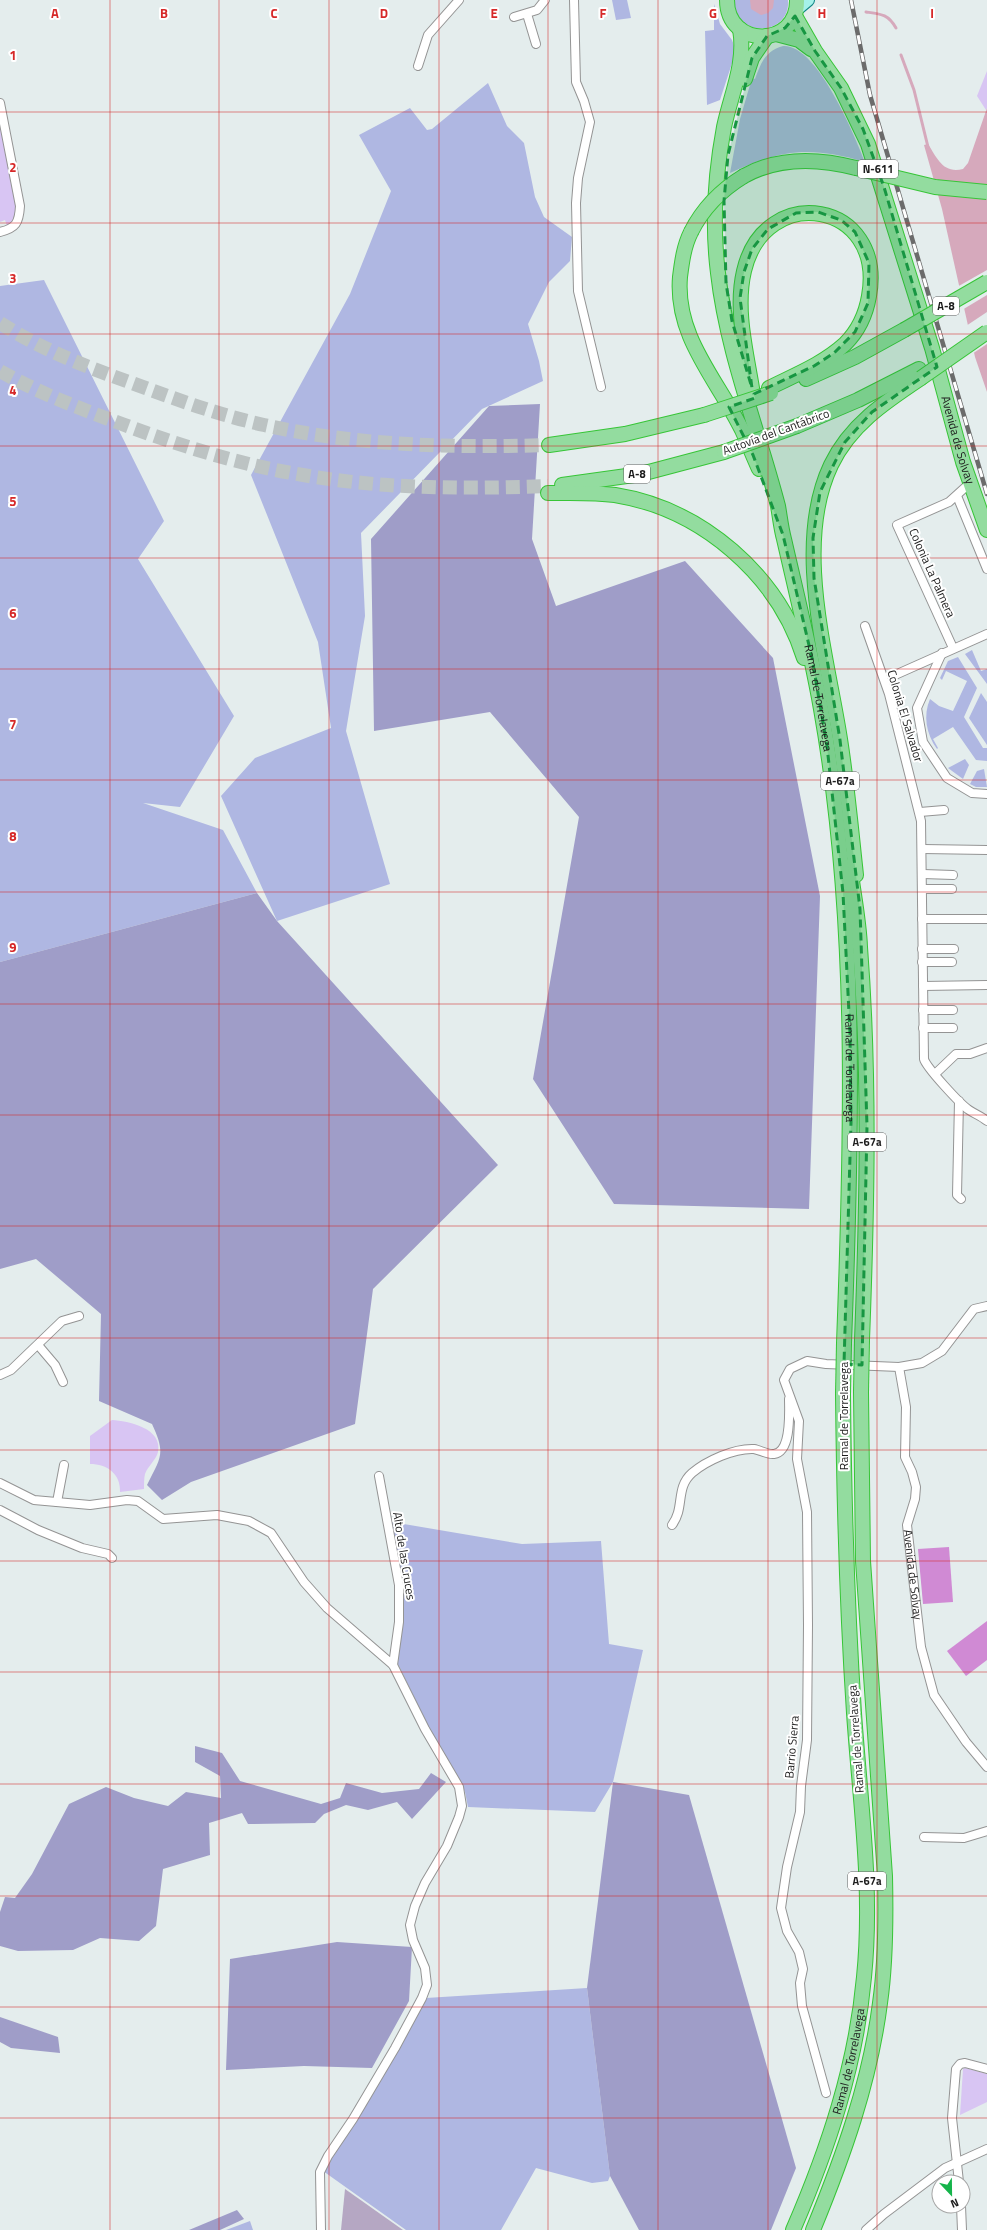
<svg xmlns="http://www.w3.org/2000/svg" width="987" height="2230" font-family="'Titillium Web',sans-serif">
	<rect width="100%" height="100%" fill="#e4eded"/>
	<g fill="#afb7e2">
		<polygon points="612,0 627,0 631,18 616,20"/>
		<path d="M734,0h54c3,36 -53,40 -54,0z"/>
		<polygon points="714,4 720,24 732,40 736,51 720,100 707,105 705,31 714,30"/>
		<path d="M783,46c34,-2 71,88 82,116 -54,-16 -84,-13 -135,11l10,-54 12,-41 3,1c6,-16 10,-28 28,-33z"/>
		<polygon points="488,83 507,126 524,143 535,197 544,217 572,237 570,261 549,282 528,324 539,361 543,381 482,409 361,533 365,616 346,731 390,884 277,921 221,796 255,758 331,728 318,642 251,475 350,294 391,191 359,135 410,108 427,130 432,129"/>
		<polygon points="44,280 164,521 138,559 234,716 180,807 143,803 223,830 257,893 0,962 0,286"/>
		<polygon points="972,650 981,671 987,669 987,684 965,654"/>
		<path d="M958,657l19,31 -13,29 19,31h4v13l-11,-1 -23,-33 -20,12 5,9 -1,1c-11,-15 -14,-34 -7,-50l9,7 14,5 14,-30 -21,-10 -4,9 -2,-2 8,-17z"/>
		<polygon points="981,693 987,702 987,745 969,718"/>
		<polygon points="965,759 969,765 963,779 948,768"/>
		<polygon points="984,769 987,787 976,787 970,784 977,771"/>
		<polygon points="392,1522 522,1544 601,1541 609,1644 643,1650 613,1782 595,1812 468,1807 465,1792 457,1776 441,1753 398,1664 401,1611 391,1528"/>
		<polygon points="587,1988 610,2176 608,2181 592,2183 536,2168 501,2230 406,2230 323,2171 376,2087 426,1998"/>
		<polygon points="250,2221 253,2230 226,2230"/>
	</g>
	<g fill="#9f9dc8">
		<polygon points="540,404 532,539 556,606 685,561 773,658 820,896 809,1209 614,1204 533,1079 579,817 490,712 374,731 371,539 489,406"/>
		<path d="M257,893l20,28 221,244 -125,124 -18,135 -164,58 -29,18 -15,-15c14,-28 19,-31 5,-61l-53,-23 2,-87 -65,-55 -36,10v-307z"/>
		<polygon points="195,1746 222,1753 240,1781 321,1804 340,1798 346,1783 382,1793 419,1789 431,1773 446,1782 412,1819 397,1802 368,1810 346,1805 324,1814 315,1823 248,1824 242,1813 209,1823 210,1855 163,1869 156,1926 139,1941 100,1938 73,1950 18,1951 0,1946 0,1912 5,1897 15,1898 32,1874 69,1804 106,1787 134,1798 168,1806 186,1792 221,1798 220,1776 195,1762"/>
		<polygon points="613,1782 689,1795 796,2168 771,2230 639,2230 610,2176 587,1988"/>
		<polygon points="337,1942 412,1947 409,2001 372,2068 304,2066 226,2070 230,1959"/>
		<polygon points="0,2017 58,2037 60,2053 11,2048 0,2042"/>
		<polygon points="237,2210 244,2219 220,2230 189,2230"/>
	</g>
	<polygon fill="#b5a7c3" points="345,2189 403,2230 341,2230"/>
	<g fill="#d8c5f3">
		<polygon points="987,71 987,108 986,110 977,96"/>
		<polygon points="0,120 14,182 17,214 11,223 7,226 5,220 0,222"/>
		<path d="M112,1420c16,1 51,8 46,32 -2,8 -10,14 -13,22 -1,4 -1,10 -1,15l-24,3c1,-18 -13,-28 -30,-28v-28z"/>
		<polygon points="965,2068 987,2074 987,2102 960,2115 963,2069"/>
	</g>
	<g fill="#d08ad4">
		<polygon points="949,1547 953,1602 923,1604 918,1549"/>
		<polygon points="987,1621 987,1660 966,1676 947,1651"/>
	</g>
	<g fill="#d6a9bc">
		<polygon points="750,0 774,0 773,8 768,13 761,15 751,9"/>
		<path d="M987,108v284l-12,-35 -33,-148 -18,-64 4,-1c9,14 15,30 35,25l5,-6z"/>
	</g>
	<g fill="#e4eded">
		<polygon points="987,270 987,295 962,310 957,287"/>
		<polygon points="987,312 987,344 972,354 966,326"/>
	</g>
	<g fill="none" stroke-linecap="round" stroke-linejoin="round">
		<g stroke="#d6a9bc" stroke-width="3">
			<path d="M866,12c15,2 22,2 30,16"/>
			<polyline points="901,55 914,90 928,147"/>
		</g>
		<g stroke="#bcc3c3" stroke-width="14" stroke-dasharray="14 7" stroke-linecap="butt">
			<path d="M0,323c41,26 86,44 132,60 43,16 87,32 132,42 94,21 190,23 285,20"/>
			<path d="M0,371c39,22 81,38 122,53 61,23 123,42 187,52 79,13 159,13 239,10"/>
		</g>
		<defs>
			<g id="street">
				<polyline points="574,0 576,82 584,101 590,122 578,178 576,203 578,291 601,387"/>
				<polyline points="527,14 536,44"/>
				<polyline points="514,17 537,10 545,0"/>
				<polyline points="418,66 428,35 459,0"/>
				<path d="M0,103l20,103c-1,17 -4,22 -20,26"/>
				<polyline points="957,496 987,569"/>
				<path d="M865,626l24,68 32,127 3,238c2,8 36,45 45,51 6,4 12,6 18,11"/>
				<polyline points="953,648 897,525 949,502 970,483"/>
				<polyline points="942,653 917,708 923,742 947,778 972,793 987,794"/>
				<polyline points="895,675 987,634"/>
				<polyline points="920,812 944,810"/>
				<polyline points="923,849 987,850"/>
				<polyline points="923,874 953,875"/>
				<polyline points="923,889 952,889"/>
				<polyline points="922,919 987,919"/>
				<polyline points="922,949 954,949"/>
				<polyline points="922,962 952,962"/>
				<polyline points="923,986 987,985"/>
				<polyline points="923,1010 953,1010"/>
				<polyline points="923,1028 953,1028"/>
				<polyline points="935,1074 956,1054 970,1054 987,1048"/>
				<polyline points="959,1101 957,1195 961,1199"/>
				<polyline points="38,1345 55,1365 63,1382"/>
				<path id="s1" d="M899,1367l7,40 -1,50 7,15 4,15 -1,12 -8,26 14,122 13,48 32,47 21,25"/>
				<polyline points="0,1375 11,1370 62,1321 79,1316"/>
				<polyline points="379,1476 399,1585 399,1622 393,1665"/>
				<polyline points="0,1483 34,1500 90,1505 127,1500 138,1501 163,1519 217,1515 249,1521 271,1533 304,1582 327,1608 393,1665 425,1729 459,1787 462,1806 459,1817 447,1846 425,1883 415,1906 410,1925 413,1940 425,1968 427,1985 422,1998 395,2048 353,2119 328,2156 320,2172 321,2230"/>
				<polyline points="57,1502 64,1465"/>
				<polyline points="0,1510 38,1530 82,1548 108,1554 112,1558"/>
				<path d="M672,1525c13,-17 3,-37 20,-52 14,-12 42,-25 62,-24 6,1 14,6 20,5 18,-2 15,-43 15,-55"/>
				<polyline points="924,1837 964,1838 987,1831"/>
				<polyline points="826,2093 802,2006 800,1983 803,1969 799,1952 787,1931 781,1908 787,1867 800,1812 801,1786 807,1740 808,1625 807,1512 797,1459 799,1421 784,1380 790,1369 807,1361 826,1364 899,1367 922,1363 942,1351 974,1309 987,1306"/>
				<polyline points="959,2182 952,2118 956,2069 960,2064 965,2063 987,2069"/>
				<polyline points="961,2206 962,2230"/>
				<polyline points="866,2230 884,2214 945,2168 987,2149"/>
			</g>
			<polyline id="primary" points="796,10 808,0"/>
			<g id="highway">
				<path d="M727,0c0,49 71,48 70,0"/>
				<path id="s2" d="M795,16l20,35 26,37 27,56 64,204 31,114 24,68"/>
				<path id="s3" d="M740,29c6,34 -9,65 -16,98 -9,48 -12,98 -6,146 9,80 40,156 60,233 2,11 3,22 6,33 13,57 27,113 37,170 37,209 31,423 23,634"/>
				<polyline points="776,34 799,40 811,49"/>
				<polyline points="745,79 752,58 767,36"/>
				<path d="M744,176c34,-19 74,-18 112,-8"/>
				<path d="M691,232c-7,14 -9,29 -11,45 -5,60 37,102 62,153 6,13 11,26 17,39"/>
				<polyline points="806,379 855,357 904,330"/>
				<path d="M752,388c-6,-37 -17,-79 -8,-117 21,-90 142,-70 125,25 -3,18 -11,35 -24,48 -22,20 -50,31 -76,44"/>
				<polyline points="797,426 858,400 919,369"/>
				<polyline points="549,445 625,434 704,415"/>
				<polyline points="562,485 641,474 724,452"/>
				<path d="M548,493c22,0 45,-1 67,2 87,14 163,80 189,163"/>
				<path d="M850,866c3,26 9,54 10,81 10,131 7,262 2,393"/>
				<path d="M856,875c-5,-46 -9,-91 -16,-136 -13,-84 -47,-194 -9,-274 19,-40 54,-63 90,-87"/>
				<path id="s4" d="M793,2230c35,-81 63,-164 71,-253 9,-88 -4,-176 -10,-264 -7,-107 -10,-213 -11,-319"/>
				<path d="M813,2230c30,-73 57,-148 67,-227 6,-42 6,-85 5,-127l-22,-315 -2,-169"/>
			</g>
		</defs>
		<use href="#street" stroke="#949494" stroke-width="10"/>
		<use href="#primary" stroke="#108586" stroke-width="14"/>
		<use href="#highway" stroke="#37c537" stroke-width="16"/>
		<use href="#street" stroke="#fff" stroke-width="8"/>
		<use href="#primary" stroke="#a5f1ea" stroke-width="12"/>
		<use href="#highway" stroke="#93dc9f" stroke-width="14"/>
		<defs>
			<polyline id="rail" points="851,0 870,95 987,494"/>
		</defs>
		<use href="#rail" stroke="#6b6b6b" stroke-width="4.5"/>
		<use href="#rail" stroke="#fff" stroke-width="3" stroke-dasharray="9" stroke-linecap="butt"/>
		<defs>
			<g id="highway-bridge">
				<polyline points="856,168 935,187 987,192"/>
				<path d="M691,232c12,-24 30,-42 53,-56"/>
				<polyline points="904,330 987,282"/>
				<polyline points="921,378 987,332"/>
				<polyline points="704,415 771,393"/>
				<polyline points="724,452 797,426"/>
				<polyline points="861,1392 862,1340"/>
				<polyline points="843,1394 844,1343"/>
			</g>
		</defs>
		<use href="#highway-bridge" stroke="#37c537" stroke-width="16" stroke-linecap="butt"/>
		<use href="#highway-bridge" stroke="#93dc9f" stroke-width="14"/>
	</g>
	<path fill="#179642" fill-opacity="0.2" stroke="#179642" stroke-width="3" stroke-dasharray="8 5" stroke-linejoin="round" d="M795,16l20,35 26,37 22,41 21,58 53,180 -65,45 -27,30 -25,50 -7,46 1,40 26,162 20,169 7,217 -5,239 -18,-1 7,-242 -1,-89 -7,-140 -16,-147 -15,-88 -29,-123 -30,-80 -24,-48 26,-9 -1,-4 60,-28 20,-13 21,-21 13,-29 1,-40 -14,-31 -14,-12 -23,-8 -22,1 -28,16 -16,20 -8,23 -4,26 12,90 -20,-67 -6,-38 -2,-82 4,-46 24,-97 15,-22 18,-8z"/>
	<path fill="none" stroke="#d62828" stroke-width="1" stroke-opacity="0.55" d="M110,0v2230M219,0v2230M329,0v2230M439,0v2230M548,0v2230M658,0v2230M768,0v2230M877,0v2230M0,112h987M0,223h987M0,334h987M0,446h987M0,558h987M0,669h987M0,780h987M0,892h987M0,1004h987M0,1115h987M0,1226h987M0,1338h987M0,1450h987M0,1561h987M0,1672h987M0,1784h987M0,1896h987M0,2007h987M0,2118h987"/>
	<g text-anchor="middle" stroke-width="4" stroke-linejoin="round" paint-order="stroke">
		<g fill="#fff" stroke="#616161" stroke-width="1">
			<rect x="858" y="160" width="40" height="18" rx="3"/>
			<rect x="933" y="297" width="26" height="18" rx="3"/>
			<rect x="624" y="465" width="26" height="18" rx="3"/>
			<rect x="821" y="772" width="38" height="18" rx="3"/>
			<rect x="848" y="1133" width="38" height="18" rx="3"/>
			<rect x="848" y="1872" width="38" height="18" rx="3"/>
		</g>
		<g font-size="11" font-weight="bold" fill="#1d1d1d">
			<text x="878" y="173">N-611</text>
			<text x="946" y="310">A-8</text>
			<text x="637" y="478">A-8</text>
			<text x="840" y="785">A-67a</text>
			<text x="867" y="1146">A-67a</text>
			<text x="867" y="1885">A-67a</text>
		</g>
		<g font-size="12" fill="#1d1d1d" stroke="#fff">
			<text transform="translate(776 432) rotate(-20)" y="4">Autovía del Cantábrico</text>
			<text dy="4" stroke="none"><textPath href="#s2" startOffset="457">Avenida de Solvay</textPath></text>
			<text transform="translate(932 573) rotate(66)" y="4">Colonia La Palmera</text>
			<text dy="4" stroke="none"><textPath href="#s3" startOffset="684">Ramal de Torrelavega</textPath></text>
			<text transform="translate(905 716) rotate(73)" y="4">Colonia El Salvador</text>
			<text dy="4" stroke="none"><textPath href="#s3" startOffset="1056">Ramal de Torrelavega</textPath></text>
			<text transform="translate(844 1416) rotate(-90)" y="4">Ramal de Torrelavega</text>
			<text transform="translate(404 1556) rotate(81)" y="4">Alto de las Cruces</text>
			<text dy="4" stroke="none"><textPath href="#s1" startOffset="212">Avenida de Solvay</textPath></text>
			<text transform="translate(856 1739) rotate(-94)" y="4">Ramal de Torrelavega</text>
			<text transform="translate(792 1747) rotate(-85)" y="4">Barrio Sierra</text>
			<text dy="4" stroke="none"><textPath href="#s4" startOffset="178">Ramal de Torrelavega</textPath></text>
		</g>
	</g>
	<g font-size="13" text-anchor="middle" font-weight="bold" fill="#d62828" stroke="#fff" stroke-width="4" stroke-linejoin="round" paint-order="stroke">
		<text x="55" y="18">A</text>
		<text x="164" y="18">B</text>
		<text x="274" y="18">C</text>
		<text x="384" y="18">D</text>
		<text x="494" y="18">E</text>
		<text x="603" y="18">F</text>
		<text x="713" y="18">G</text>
		<text x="822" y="18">H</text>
		<text x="932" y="18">I</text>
		<text x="13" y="60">1</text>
		<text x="13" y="172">2</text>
		<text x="13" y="283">3</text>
		<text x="13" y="395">4</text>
		<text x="13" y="506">5</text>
		<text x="13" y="618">6</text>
		<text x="13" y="729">7</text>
		<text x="13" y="841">8</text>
		<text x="13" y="952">9</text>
	</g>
	<g transform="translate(951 2194) rotate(158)"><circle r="19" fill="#ffffff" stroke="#a5a5a5"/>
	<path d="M0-3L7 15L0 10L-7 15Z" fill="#15b44b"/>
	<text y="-6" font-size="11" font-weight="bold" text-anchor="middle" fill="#1d1d1d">N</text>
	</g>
</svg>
